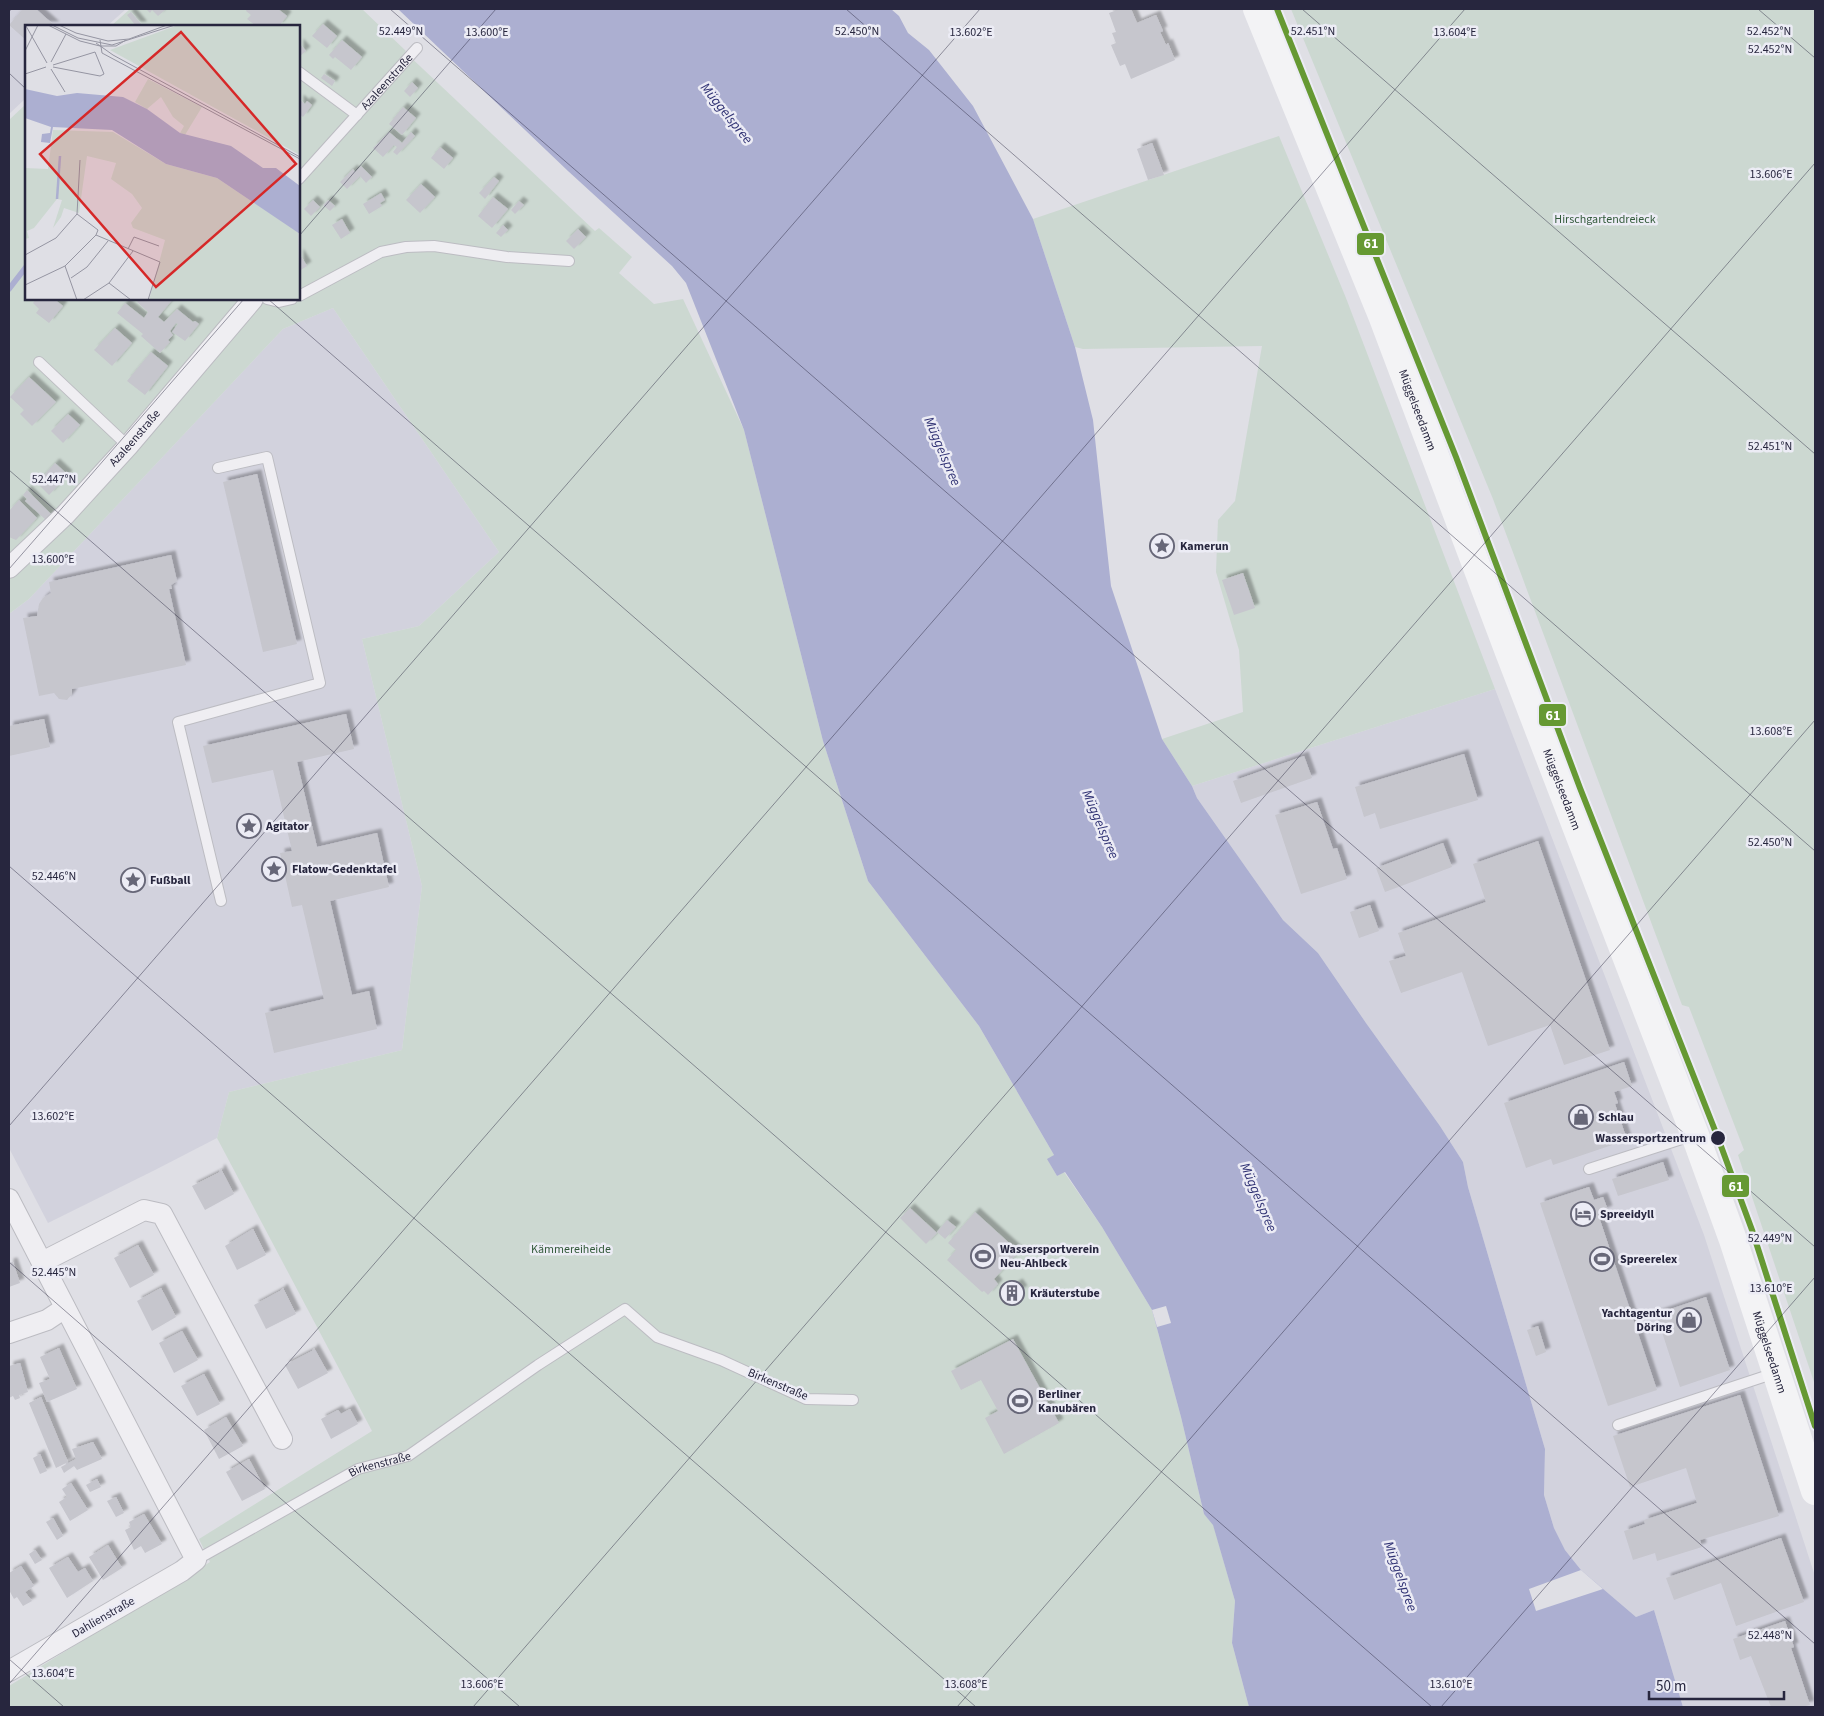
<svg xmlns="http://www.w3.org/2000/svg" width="1824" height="1716" font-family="'Source Sans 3',sans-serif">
	<defs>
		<filter id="shadow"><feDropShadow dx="4.5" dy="-4.5" stdDeviation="1" flood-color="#0004"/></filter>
	</defs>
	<rect width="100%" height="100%" fill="#dfdfe5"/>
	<g fill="#d2d2dd">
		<polygon points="9,9 126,9 107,26 26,26 26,98 9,114"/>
		<polygon points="333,308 499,552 419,626 362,639 422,886 402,1050 229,1092 217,1138 155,1170 48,1223 9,1148 9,614 29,599 283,329"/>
		<polygon points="1495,689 1704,1235 1815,1576 1815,1707 1683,1707 1654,1610 1636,1617 1581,1570 1565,1550 1554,1528 1544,1495 1545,1449 1468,1187 1463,1162 1440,1126 1366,1023 1318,953 1283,920 1197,798 1192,786"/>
	</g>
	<g fill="#ccd8d1">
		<polygon points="130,9 362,9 406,51 405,52 595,231 599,228 632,257 619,273 654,304 683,299 744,430 823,741 868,881 979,1026 1054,1155 1049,1162 1057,1176 1064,1172 1102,1227 1152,1310 1181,1417 1204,1514 1213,1524 1235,1601 1232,1643 1249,1707 9,1707 9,1686 210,1562 199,1539 372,1431 217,1138 229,1092 402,1050 422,886 362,639 419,626 499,552 333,308 283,329 29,599 9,614 9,120 26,104 26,299 299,299 299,26 111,26"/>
		<polygon points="1291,9 1815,9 1815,1385 1738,1155 1744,1150 1689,1007 1682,1005 1493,499"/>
		<polygon points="1279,136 1346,298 1495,689 1192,786 1162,739 1243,712 1239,650 1216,572 1218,520 1235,501 1262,346 1083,349 1075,347 1033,219"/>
	</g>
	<polygon fill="#acafd1" points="398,9 891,9 899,16 908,33 929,50 973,106 1033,219 1075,347 1093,420 1111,586 1162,739 1192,786 1197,798 1283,920 1318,953 1366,1023 1440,1126 1463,1162 1468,1187 1545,1449 1544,1495 1554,1528 1565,1550 1581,1570 1636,1617 1654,1610 1683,1707 1249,1707 1232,1643 1235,1601 1213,1525 1204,1514 1181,1417 1152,1310 1102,1227 1065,1172 1057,1176 1047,1159 1054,1155 979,1026 868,881 823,741 744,430 686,283 672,266 568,171"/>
	<g fill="#dfdfe5">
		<polygon points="1166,1306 1171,1323 1157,1327 1152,1310"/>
		<polygon points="1581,1570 1603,1589 1536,1611 1529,1589"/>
	</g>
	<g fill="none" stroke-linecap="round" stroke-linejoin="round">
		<polyline stroke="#acafd1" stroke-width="5.5" points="9,289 26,267"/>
	</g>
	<g fill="#c6c6cd" filter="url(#shadow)">
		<polygon points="23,9 36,9 55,26 26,26 26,40 9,25"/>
		<polygon points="146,9 166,9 158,16 152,10 150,13"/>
		<polygon points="247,9 278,9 287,16 279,26 256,26 247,19 251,15 246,11"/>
		<polygon points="1120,9 1131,9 1137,23 1156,15 1163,31 1160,32 1166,45 1168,43 1175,60 1131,79 1125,64 1120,66 1111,45 1116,43 1112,33 1116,32 1109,13"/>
		<polygon points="131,12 142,25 142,26 136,26 127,15"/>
		<polygon points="323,24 337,36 327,48 312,36"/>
		<polygon points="342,40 362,57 351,70 335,57 333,59 329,55"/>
		<polygon points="299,43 306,51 299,57"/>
		<polygon points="324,74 335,81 332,86 321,78"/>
		<polygon points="412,82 418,88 410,97 404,91"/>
		<polygon points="299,99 305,104 307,101 312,105 303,117 299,114"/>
		<polygon points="403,107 416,118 402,135 389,124"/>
		<polygon points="389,132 402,143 411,132 415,136 397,155 393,152 397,147 394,145 383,157 373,148"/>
		<polygon points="1152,143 1164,175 1148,180 1137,149"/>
		<polygon points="440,147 453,158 444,169 431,158"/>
		<polygon points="361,166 372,177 366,183 360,176 347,189 340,182 353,169 355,172"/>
		<polygon points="494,177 499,181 485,199 479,193"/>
		<polygon points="421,184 435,197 420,213 406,200"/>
		<polygon points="381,193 385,200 380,203 382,206 369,214 363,204"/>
		<polygon points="493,197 508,209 492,228 478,216"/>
		<polygon points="313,200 320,207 311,216 304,209"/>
		<polygon points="328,200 335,206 330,211 323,205"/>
		<polygon points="519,201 524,205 515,214 511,210"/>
		<polygon points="342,219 350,233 341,239 332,225"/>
		<polygon points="503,225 508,230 501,237 496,233"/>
		<polygon points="578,229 586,237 574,249 566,241"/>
		<polygon points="299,253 307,266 299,271"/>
		<polygon points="36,299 54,299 63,306 49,323 36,313 39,309 33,303"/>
		<polygon points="139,299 173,299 158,317 164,322 177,309 193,322 195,321 199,324 185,341 172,332 178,324 176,323 170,331 173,335 168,340 170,342 160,353 141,336 143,334 117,313 125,303 144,318 148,312 137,302"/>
		<polygon points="115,328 132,343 112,366 94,350"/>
		<polygon points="151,352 168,366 145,395 127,381"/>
		<polygon points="29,377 56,402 32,426 20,414 24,410 10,397"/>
		<polygon points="68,414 80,425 63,443 51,431"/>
		<polygon points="55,463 68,475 49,495 37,483"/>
		<polygon points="257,474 297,644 263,652 223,482"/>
		<polygon points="27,490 52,515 46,520 25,501 27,499 23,495"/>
		<polygon points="19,500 37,518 16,540 9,537 9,511"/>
		<polygon points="171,555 177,581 171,585 172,589 169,589 186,665 72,689 72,694 67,700 59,699 54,693 39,696 23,618 37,616 39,604 43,598 51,593 49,582"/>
		<polygon points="1243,573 1255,608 1234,615 1222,580"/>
		<polygon points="346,714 354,749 297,762 317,847 377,833 389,887 330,901 352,995 369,991 377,1029 274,1053 265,1013 324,999 302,905 292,907 280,853 292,851 273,770 212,783 203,746"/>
		<polygon points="44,719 50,747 9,756 9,726"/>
		<polygon points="1464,754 1478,800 1380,829 1375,813 1364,817 1355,787"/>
		<polygon points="1304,756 1312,778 1241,803 1233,781"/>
		<polygon points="1317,802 1333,849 1337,848 1347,879 1301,894 1275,815"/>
		<polygon points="1538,841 1610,1050 1564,1065 1550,1025 1488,1046 1462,972 1401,993 1389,961 1406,956 1398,933 1486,902 1473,864"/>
		<polygon points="1443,843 1452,867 1385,892 1376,868"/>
		<polygon points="1370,905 1379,931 1359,938 1350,912"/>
		<polygon points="1624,1062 1632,1086 1614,1092 1618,1103 1615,1104 1627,1140 1553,1165 1551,1159 1526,1168 1504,1103"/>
		<polygon points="1663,1162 1669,1180 1618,1196 1612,1179"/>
		<polygon points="221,1169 234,1194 205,1210 192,1186 220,1172 219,1170"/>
		<polygon points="1589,1187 1594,1200 1603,1197 1608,1210 1598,1214 1657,1390 1608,1406 1540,1203"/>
		<polygon points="910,1208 937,1233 926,1244 900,1218"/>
		<polygon points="975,1212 1019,1252 994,1279 998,1284 988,1295 984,1291 982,1292 947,1260 956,1250 948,1243"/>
		<polygon points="947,1220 956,1227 945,1239 937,1232"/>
		<polygon points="253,1229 266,1255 237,1270 225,1246"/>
		<polygon points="138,1245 154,1275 130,1288 114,1258"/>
		<polygon points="13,1262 20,1283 9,1287 9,1263"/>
		<polygon points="1018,1283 1023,1290 1005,1302 1000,1295"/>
		<polygon points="161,1288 176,1317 152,1331 137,1301"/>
		<polygon points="283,1288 296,1314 266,1329 254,1305 280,1291"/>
		<polygon points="1706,1297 1730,1370 1680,1387 1656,1314"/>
		<polygon points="1538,1326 1546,1352 1536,1356 1527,1330"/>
		<polygon points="182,1331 198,1360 174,1373 159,1343"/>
		<polygon points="1013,1339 1059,1423 1004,1454 985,1418 998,1411 981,1380 961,1390 951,1371"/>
		<polygon points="59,1348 77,1389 47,1402 39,1383 50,1379 40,1357"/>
		<polygon points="314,1348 328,1373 298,1389 285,1365 312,1351"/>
		<polygon points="20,1363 28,1392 19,1395 20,1398 15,1400 13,1396 9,1398 9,1366"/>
		<polygon points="204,1374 220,1404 197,1416 181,1386"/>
		<polygon points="1740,1395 1779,1516 1700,1540 1702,1547 1657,1561 1655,1553 1633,1560 1624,1531 1645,1524 1644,1520 1697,1503 1686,1468 1630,1487 1613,1436"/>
		<polygon points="41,1397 68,1462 56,1468 29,1403"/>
		<polygon points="350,1409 358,1424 331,1439 321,1419 338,1410 341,1414"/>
		<polygon points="226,1417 243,1446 219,1459 204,1430"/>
		<polygon points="93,1442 102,1459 77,1470 74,1466 64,1473 61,1467 76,1459 72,1449"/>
		<polygon points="40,1454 47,1471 40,1474 33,1458"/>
		<polygon points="249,1459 265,1489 242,1501 226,1472"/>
		<polygon points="97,1479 101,1487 90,1492 86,1485"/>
		<polygon points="71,1483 88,1510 70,1521 59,1502 67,1497 62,1489"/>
		<polygon points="116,1497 124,1513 116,1517 107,1501"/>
		<polygon points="144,1514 162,1544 145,1553 141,1546 134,1550 125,1530 131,1527 129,1522"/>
		<polygon points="53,1518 63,1536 57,1540 46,1522"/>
		<polygon points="1781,1538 1804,1602 1736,1626 1721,1583 1674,1600 1666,1578"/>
		<polygon points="108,1545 122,1568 103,1580 89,1557"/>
		<polygon points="35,1550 42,1560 35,1564 29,1554"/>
		<polygon points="68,1557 78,1572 85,1568 93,1581 67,1598 49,1568"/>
		<polygon points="21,1566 34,1586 25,1592 32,1601 23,1606 17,1597 14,1599 9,1590 9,1573"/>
		<polygon points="1785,1621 1794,1647 1791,1648 1810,1705 1802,1707 1771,1707 1751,1656 1740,1660 1733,1639"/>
	</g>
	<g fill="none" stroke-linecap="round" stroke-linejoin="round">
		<defs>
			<g id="lane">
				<polyline points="299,72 357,115"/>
				<path id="s1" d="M299,179l118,-131"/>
				<polyline points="299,296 381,252 406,247 434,246 507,257 569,261"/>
				<polyline points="267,299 279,302 292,299"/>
				<polyline points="39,362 128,446"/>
				<polyline points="218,468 267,457 320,683 178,722 221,901"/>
				<polyline points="1589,1169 1694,1135"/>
				<polyline points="1618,1425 1775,1373"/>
				<path id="s2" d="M196,1560l162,-91 50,-13 130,-91 87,-56 32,28 64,23 85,39 47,1"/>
			</g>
			<g id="street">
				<path id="s3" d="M9,568l56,-53 63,-69 125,-147"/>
				<polyline points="9,1199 196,1560 182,1571 9,1671"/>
				<polyline points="42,1262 144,1210 162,1214 282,1439"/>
				<polyline points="9,1333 47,1320 65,1308"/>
			</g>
		</defs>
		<use href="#lane" stroke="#bcbcc2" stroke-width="12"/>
		<use href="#street" stroke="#bcbcc2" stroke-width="22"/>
		<use href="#lane" stroke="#efeef2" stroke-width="10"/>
		<use href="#street" stroke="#efeef2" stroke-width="20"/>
		<path stroke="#f3f3f5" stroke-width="28" id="s4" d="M1257,9l126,309 126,334 186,483 38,105 82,251"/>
		<defs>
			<polyline id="tram-1" points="1277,9 1456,457 1580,788 1718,1138 1752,1230 1815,1426"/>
		</defs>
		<use href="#tram-1" stroke="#ececf5" stroke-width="10"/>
		<use href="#tram-1" stroke="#693" stroke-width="6"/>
	</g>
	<path fill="none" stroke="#27263e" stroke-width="1" stroke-opacity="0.45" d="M390,9l1425,1238M846,9l969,842M1302,9l513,445M1758,9l57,49M9,12l2,-3M9,73l17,16M299,236l197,-227M268,299l1547,1345M9,470l1423,1237M9,569l235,-270M9,866l967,841M9,1126l971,-1117M9,1262l511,445M9,1659l55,48M9,1684l1456,-1675M473,1707l1342,-1544M957,1707l858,-987M1441,1707l374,-430"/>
	<defs>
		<symbol id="sight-ring" viewBox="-11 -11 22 22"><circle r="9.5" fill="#ececf5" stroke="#676778" stroke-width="1.5"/><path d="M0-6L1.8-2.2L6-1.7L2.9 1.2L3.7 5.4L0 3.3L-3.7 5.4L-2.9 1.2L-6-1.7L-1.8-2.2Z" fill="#676778"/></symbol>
		<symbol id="shop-ring" viewBox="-11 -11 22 22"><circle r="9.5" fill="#ececf5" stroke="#676778" stroke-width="1.5"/><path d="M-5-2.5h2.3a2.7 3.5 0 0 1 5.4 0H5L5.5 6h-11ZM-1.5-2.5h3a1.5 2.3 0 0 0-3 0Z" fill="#676778"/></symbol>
		<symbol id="hotel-ring" viewBox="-11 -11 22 22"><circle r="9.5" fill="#ececf5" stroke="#676778" stroke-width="1.5"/><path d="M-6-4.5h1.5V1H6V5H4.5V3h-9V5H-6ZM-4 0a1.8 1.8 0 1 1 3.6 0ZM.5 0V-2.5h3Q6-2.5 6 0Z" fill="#676778"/></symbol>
		<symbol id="stadium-ring" viewBox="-11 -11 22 22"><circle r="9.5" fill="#ececf5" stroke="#676778" stroke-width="1.5"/><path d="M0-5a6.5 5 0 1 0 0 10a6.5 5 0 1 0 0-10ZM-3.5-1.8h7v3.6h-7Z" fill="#676778"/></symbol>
		<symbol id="building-ring" viewBox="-11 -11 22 22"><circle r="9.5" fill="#ececf5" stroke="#676778" stroke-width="1.5"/><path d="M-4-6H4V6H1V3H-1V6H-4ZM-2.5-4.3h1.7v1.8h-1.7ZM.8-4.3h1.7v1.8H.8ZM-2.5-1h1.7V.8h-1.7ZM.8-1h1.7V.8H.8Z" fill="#676778"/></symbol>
	</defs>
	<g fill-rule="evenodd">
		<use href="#sight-ring" x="1148" y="532" width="28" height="28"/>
		<use href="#sight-ring" x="235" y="812" width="28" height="28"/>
		<use href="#sight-ring" x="260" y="855" width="28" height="28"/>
		<use href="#sight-ring" x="119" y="866" width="28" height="28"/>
		<use href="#shop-ring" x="1567" y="1103" width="28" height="28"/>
		<use href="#hotel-ring" x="1569" y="1200" width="28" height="28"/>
		<use href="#stadium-ring" x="969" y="1242" width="28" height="28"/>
		<use href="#stadium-ring" x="1588" y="1245" width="28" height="28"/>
		<use href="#building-ring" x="998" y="1279" width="28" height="28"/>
		<use href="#shop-ring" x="1675" y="1306" width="28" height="28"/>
		<use href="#stadium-ring" x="1006" y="1387" width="28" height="28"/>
	</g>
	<circle fill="#27263e" stroke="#ececf5" stroke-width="2" cx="1718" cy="1138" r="8"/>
	<g text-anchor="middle" stroke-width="5" stroke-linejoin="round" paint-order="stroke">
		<g font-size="12" fill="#27263e" stroke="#ececf5">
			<text dy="4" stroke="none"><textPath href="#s1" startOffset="131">Azaleenstraße</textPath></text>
			<text dy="4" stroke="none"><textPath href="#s4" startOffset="432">Müggelseedamm</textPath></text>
			<text dy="4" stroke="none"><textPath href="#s3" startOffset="181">Azaleenstraße</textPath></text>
			<text dy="4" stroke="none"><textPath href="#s4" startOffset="838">Müggelseedamm</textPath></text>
			<text dy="4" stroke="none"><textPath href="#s4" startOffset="1438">Müggelseedamm</textPath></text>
			<text transform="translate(778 1384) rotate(23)" y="4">Birkenstraße</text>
			<text dy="4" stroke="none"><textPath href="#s2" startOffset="208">Birkenstraße</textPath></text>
			<text transform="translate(103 1617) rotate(-30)" y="4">Dahlienstraße</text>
		</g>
		<g font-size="12" fill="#335a3b" stroke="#ececf5">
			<text x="1605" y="223">Hirschgartendreieck</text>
			<text x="571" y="1253">Kämmereiheide</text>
		</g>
		<g font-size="12" font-weight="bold" fill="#27263e" stroke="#ececf5" text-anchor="start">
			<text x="1180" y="550">Kamerun</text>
			<text x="266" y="830">Agitator</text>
			<text x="292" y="873">Flatow-Gedenktafel</text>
			<text x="150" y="884">Fußball</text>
			<text x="1598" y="1121">Schlau</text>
			<text x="1600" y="1218">Spreeidyll</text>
			<text x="1000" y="1253">Wassersportverein<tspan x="1000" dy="14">Neu-Ahlbeck</tspan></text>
			<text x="1620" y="1263">Spreerelex</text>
			<text x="1030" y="1297">Kräuterstube</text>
			<text x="1672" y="1317" text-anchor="end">Yachtagentur<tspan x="1672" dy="14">Döring</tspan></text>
			<text x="1038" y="1398">Berliner<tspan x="1038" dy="14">Kanubären</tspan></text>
		</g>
		<g font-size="12" font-weight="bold" fill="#27263e" stroke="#ececf5" text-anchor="end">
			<text x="1706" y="1142">Wassersportzentrum</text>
		</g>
		<g font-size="14" font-style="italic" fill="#2f3173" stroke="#ececf5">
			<text transform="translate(727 113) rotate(51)" y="5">Müggelspree</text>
			<text transform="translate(943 451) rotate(67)" y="5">Müggelspree</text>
			<text transform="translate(1101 824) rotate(67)" y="5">Müggelspree</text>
			<text transform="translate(1259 1197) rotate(67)" y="5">Müggelspree</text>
			<text transform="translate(1401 1576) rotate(70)" y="5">Müggelspree</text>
		</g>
	</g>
	<g transform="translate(25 25)">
		<rect width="275" height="275" fill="#dfdfe5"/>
		<path d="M153,0h122v130l-190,-105zM123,54l54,28 -17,28 -5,-2 4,-7 -11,-9 -12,-20 -14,12 -12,-7zM28,105l60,2 53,32 51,14 81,54 2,68h-151l16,-60 -32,-12 -2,-5 11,-15 -10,-14 -21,-15 5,-16 -29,-7 -8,57 -15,-5 -3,9 -8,11 9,-28 -5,-1 -23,29 -7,3 2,7 -4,1v-71l23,1z" fill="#ccd8d1"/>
		<path d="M0,64l32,7 20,-3 46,4 24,12 33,24 51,13 32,22h13l24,18v48l-83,-56 -51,-14 -54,-34 -59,-3 -3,16 -9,-1 1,-8 8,-1 1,-6 -26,-9z" fill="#acafd1"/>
		<path fill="none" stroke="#acafd1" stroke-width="2.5" d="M32,174l3,-43"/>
		<path fill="none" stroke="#9595a2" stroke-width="1" d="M23,0l32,16 20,5h16l10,-6M27,0l26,13 34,7 63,-20M34,0l17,8 32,8 21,-2 38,-14M1,1l21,37M75,15l2,13 198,106M71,18l17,12 187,102M0,26l13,-26M26,37l15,-28M28,40l42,-13 9,22 -4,2 -47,-9M26,44l14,23M0,49l21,-7M71,210l64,27 -12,38M103,224l6,-12 25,9M0,230l31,-17 21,-24 3,-54M40,241l12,34M46,253l16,-11 21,-26M84,258l22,17M0,260l40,-19 31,-31 2,-5 -21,-16M58,275l26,-17 24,-32"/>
		<path fill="#d62828" fill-opacity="0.15" stroke="#d62828" stroke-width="2.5" d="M156,7l115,132 -140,123 -116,-133z"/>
		<rect width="275" height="275" fill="none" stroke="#27263e" stroke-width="2.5"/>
	</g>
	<g font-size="12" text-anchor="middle" fill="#27263e" stroke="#ececf5" stroke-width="5" stroke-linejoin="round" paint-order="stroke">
		<text x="401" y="35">52.449°N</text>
		<text x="857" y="35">52.450°N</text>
		<text x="1313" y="35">52.451°N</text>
		<text x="1769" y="35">52.452°N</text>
		<text x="487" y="36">13.600°E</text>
		<text x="971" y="36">13.602°E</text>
		<text x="1455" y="36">13.604°E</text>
		<text x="1770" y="53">52.452°N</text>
		<text x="1771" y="178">13.606°E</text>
		<text x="1770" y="450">52.451°N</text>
		<text x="54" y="483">52.447°N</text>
		<text x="53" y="563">13.600°E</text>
		<text x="1771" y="735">13.608°E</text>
		<text x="1770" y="846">52.450°N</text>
		<text x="54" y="880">52.446°N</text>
		<text x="53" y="1120">13.602°E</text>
		<text x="1770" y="1242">52.449°N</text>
		<text x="54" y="1276">52.445°N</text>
		<text x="1771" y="1292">13.610°E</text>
		<text x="1770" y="1639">52.448°N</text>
		<text x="53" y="1677">13.604°E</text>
		<text x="482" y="1688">13.606°E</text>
		<text x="966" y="1688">13.608°E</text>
		<text x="1451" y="1688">13.610°E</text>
	</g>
	<g stroke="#ececf5" stroke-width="2">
		<rect x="1356" y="232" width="29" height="24" rx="5" fill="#693"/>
		<rect x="1538" y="703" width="29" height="24" rx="5" fill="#693"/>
		<rect x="1721" y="1174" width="29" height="24" rx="5" fill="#693"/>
	</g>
	<g font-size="14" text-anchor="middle" font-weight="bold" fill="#fff">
		<text x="1371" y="248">61</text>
		<text x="1553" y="720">61</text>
		<text x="1736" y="1191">61</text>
	</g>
	<rect width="1824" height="1716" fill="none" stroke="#27263e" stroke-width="20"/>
	<path d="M1649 1691v8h135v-8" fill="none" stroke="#27263e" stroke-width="2.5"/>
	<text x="1656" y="1691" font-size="15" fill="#27263e" stroke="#ececf5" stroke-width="4" paint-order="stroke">50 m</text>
</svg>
